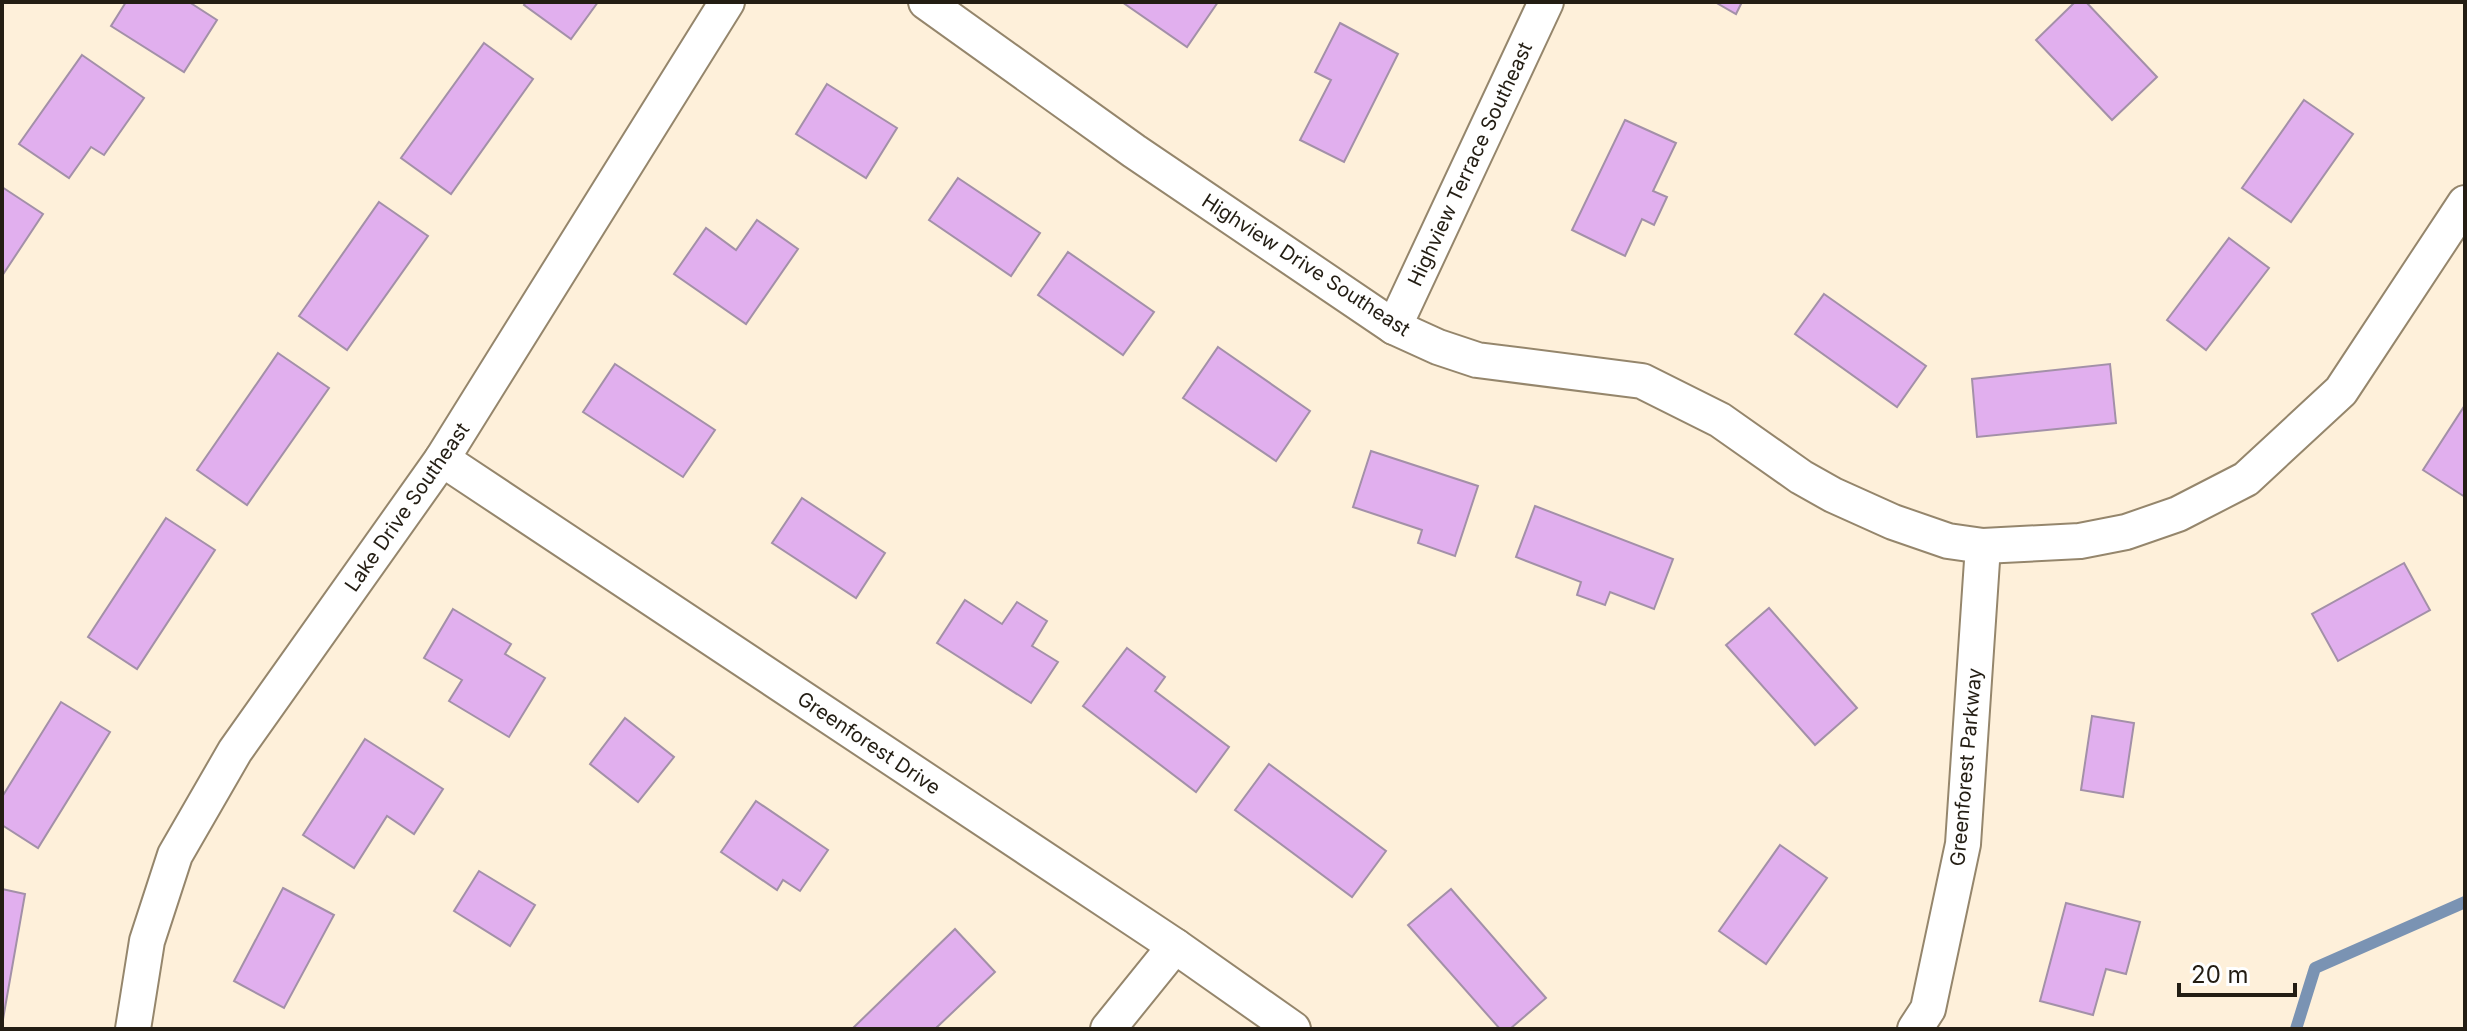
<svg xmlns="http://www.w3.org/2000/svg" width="2467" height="1031" font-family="Inter,sans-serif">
	<rect width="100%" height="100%" fill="#fef0da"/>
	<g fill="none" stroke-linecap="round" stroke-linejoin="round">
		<polyline stroke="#7a93b3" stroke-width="12" points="2296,1029 2315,968 2465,902"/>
	</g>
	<g fill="#e1afee" stroke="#a390a8" stroke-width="2">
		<polygon points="126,2 189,2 217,20 184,72 111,26"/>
		<polygon points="526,2 598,2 571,39 524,5"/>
		<polygon points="1122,2 1218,2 1187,47"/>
		<polygon points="1715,2 1742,2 1736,14"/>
		<polygon points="2075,2 2086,2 2157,77 2112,120 2036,40"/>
		<polygon points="1340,23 1398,54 1344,162 1300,140 1331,80 1315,72"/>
		<polygon points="484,43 533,79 451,194 401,158"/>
		<polygon points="82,55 144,98 104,155 91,147 69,178 19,144"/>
		<polygon points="827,84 897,128 866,178 796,134"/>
		<polygon points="2304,100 2353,134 2291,222 2242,188"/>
		<polygon points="1625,120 1676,143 1653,191 1667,197 1654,225 1642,219 1625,256 1572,230"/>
		<polygon points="958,178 1040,233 1011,276 929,220"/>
		<polygon points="2,187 43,214 2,276"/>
		<polygon points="379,202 428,236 347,350 299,316"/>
		<polygon points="757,220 798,249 746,324 674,274 706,228 736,250"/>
		<polygon points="2229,238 2269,268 2206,350 2167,320"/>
		<polygon points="1068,252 1154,312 1123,355 1038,295"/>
		<polygon points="1824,294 1926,366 1897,407 1795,334"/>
		<polygon points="1218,347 1310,411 1276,461 1183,398"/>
		<polygon points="278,353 329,388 247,505 197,470"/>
		<polygon points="615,364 715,430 683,477 583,412"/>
		<polygon points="2110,364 2116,423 1977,437 1972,379"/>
		<polygon points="2465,405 2465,497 2423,470"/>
		<polygon points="1371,451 1478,486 1455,556 1418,543 1422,530 1353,507"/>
		<polygon points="802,498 885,553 856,598 772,543"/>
		<polygon points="1535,506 1673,559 1654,609 1610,592 1605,605 1577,595 1581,582 1516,557"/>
		<polygon points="166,518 215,550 137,669 88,637"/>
		<polygon points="2404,563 2430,610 2338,661 2312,614"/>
		<polygon points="965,600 1002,624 1017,602 1047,621 1032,646 1058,662 1031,703 937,643"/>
		<polygon points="1769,608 1857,708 1815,745 1726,645"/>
		<polygon points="453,609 511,644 505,654 545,678 509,737 449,701 462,680 424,658"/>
		<polygon points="1127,648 1165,677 1155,691 1229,747 1196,792 1083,706"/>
		<polygon points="61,702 110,732 38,848 2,825 2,797"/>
		<polygon points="2092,716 2134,723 2123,797 2081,790"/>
		<polygon points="625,718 674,757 638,802 590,764"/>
		<polygon points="365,739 443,789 414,834 387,816 354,868 303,835"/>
		<polygon points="1269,764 1386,851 1352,897 1235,810"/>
		<polygon points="756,801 828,850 800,891 783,880 777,890 721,852"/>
		<polygon points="1780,845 1827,878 1766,964 1719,931"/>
		<polygon points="479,871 535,905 510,946 454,911"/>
		<polygon points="283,888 334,915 284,1008 234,981"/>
		<polygon points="2,889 25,894 2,1025"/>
		<polygon points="1451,889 1546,998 1510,1029 1500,1029 1408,925"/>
		<polygon points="2066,903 2140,922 2126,974 2106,969 2093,1015 2040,1001"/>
		<polygon points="955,929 995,972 935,1029 852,1029"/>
	</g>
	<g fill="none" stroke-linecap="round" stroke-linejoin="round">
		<defs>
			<g id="minor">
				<polyline points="926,2 1134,151 1394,327 1438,347 1477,360 1642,381 1720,420 1801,477 1833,495 1893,522 1948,541 1983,546 2080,541 2126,532 2178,514 2246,479 2341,391 2465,203"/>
				<polyline points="1394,327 1546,2"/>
				<polyline points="442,459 1175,946 1293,1029"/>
				<polyline points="133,1029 147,941 175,855 235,751 442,459 727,2"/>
				<polyline points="1108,1029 1175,946"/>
				<polyline points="1915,1029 1928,1009 1963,844 1983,546"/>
			</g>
		</defs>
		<use href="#minor" stroke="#95866c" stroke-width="38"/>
		<use href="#minor" stroke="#fff" stroke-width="34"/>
	</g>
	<g text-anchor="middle" stroke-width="7" stroke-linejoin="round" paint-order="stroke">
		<g font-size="20" fill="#231d13" stroke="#fff">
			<text transform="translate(1470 164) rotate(-65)" y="7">Highview Terrace Southeast</text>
			<text transform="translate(1306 265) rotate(33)" y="7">Highview Drive Southeast</text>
			<text transform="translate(407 507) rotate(-55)" y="7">Lake Drive Southeast</text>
			<text transform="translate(869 743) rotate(34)" y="7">Greenforest Drive</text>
			<text transform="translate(1966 767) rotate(-85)" y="7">Greenforest Parkway</text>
		</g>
	</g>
	<rect width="2467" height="1031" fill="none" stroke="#231d13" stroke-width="8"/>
	<path d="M2179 983v12h116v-12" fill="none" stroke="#231d13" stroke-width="4"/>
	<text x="2191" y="983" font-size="24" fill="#231d13" stroke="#ffffff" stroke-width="6" paint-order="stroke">20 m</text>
</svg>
